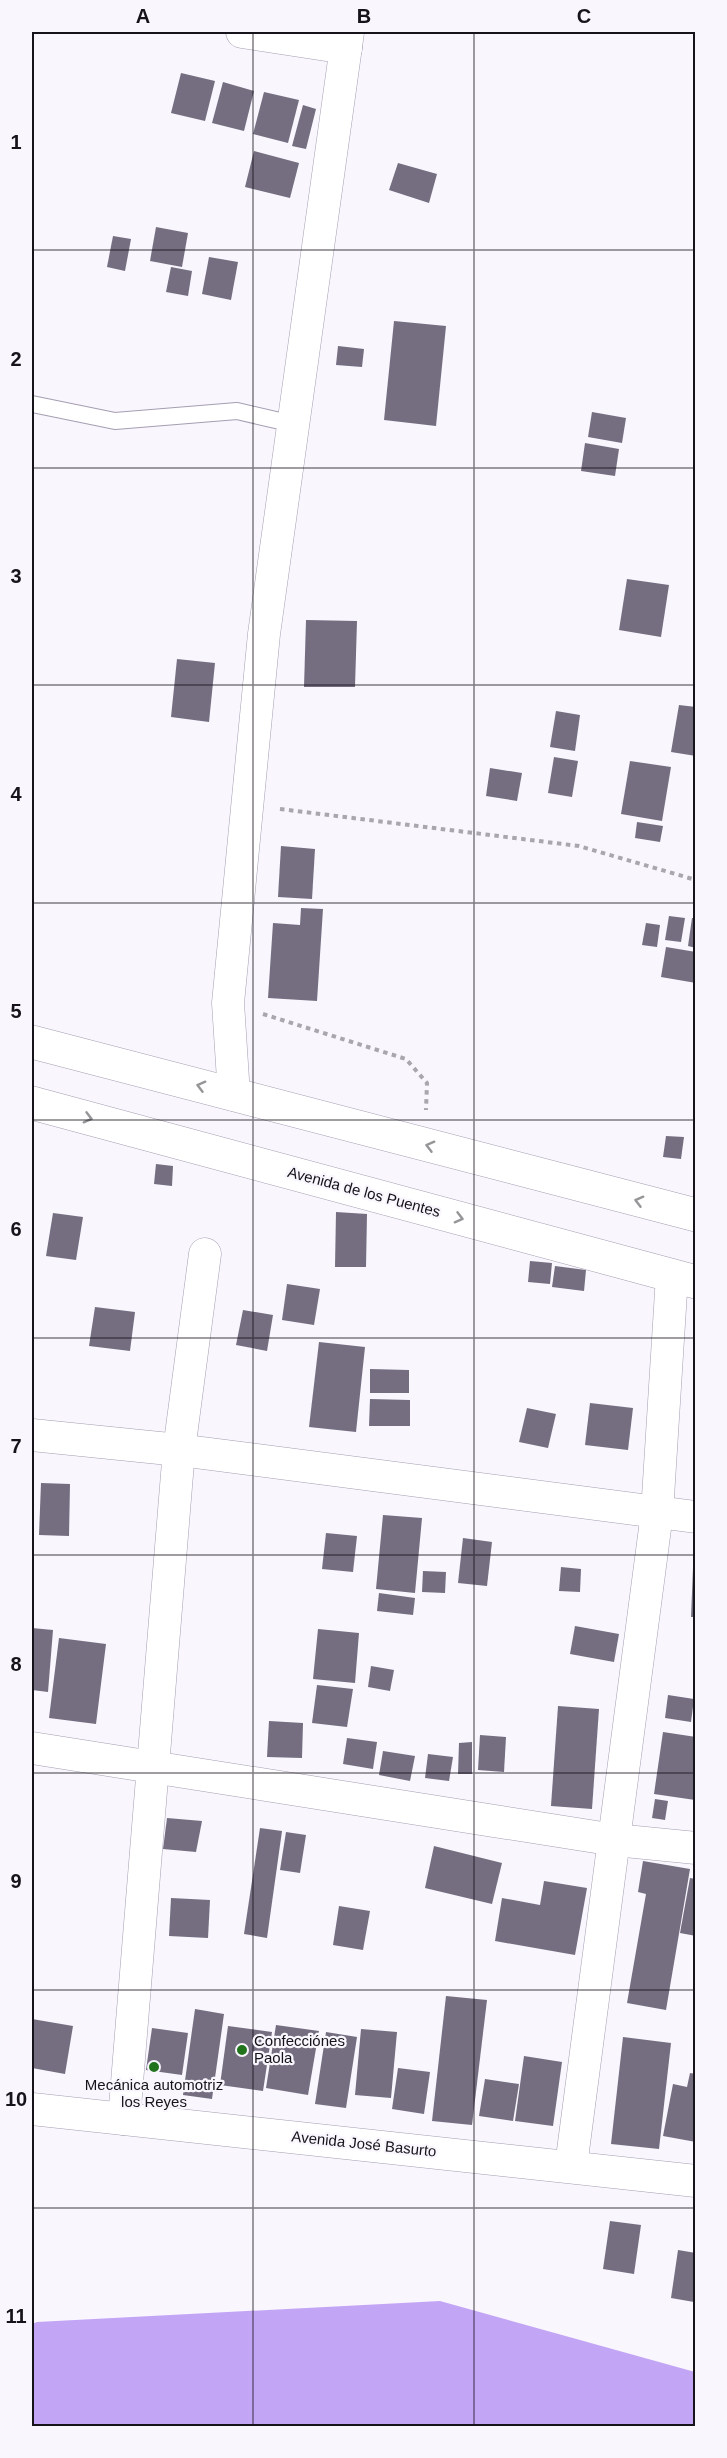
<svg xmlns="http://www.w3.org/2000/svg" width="727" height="2458" font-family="Helvetica,sans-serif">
	<rect width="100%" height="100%" fill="#f9f6fe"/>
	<polygon fill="#c3a5f6" points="440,2301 695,2372 695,2426 32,2426 32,2324 37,2322"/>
	<g fill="#746e80">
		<polygon points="181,73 215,81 205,121 171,113"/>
		<polygon points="223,82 254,91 244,131 212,123"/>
		<polygon points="264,92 299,100 288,143 253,134"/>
		<polygon points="303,105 316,109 306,149 292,146"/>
		<polygon points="254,151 299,163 290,198 245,187"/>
		<polygon points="398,163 437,174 429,203 389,190"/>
		<polygon points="156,227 188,233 182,267 150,261"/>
		<polygon points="113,236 131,239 125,271 107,267"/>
		<polygon points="209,257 238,262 231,300 202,294"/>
		<polygon points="171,267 192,271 188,296 166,292"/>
		<polygon points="394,321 446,326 436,426 384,420"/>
		<polygon points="338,346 364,349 362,367 336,365"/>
		<polygon points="592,412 626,418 622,443 588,437"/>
		<polygon points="585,443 619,449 615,476 581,471"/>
		<polygon points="627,579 669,585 661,637 619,630"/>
		<polygon points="306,620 357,621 355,687 304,687"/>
		<polygon points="177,659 215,663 209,722 171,717"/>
		<polygon points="679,705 696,707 696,756 671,752"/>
		<polygon points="556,711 580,715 575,751 550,747"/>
		<polygon points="554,757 578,761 572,797 548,793"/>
		<polygon points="630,761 671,767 662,821 621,814"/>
		<polygon points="490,768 522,773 517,801 486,796"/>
		<polygon points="637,822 663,826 660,842 635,838"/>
		<polygon points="281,846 315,849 312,899 278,897"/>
		<polygon points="301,908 323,909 317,1001 268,998 273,923 300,925"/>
		<polygon points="669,916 685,918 681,942 665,940"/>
		<polygon points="692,918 696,918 696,948 688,946"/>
		<polygon points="646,923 660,925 657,947 642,945"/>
		<polygon points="666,947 696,952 696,983 661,977"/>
		<polygon points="666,1136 684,1137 681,1159 663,1157"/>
		<polygon points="156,1164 173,1166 172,1186 154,1184"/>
		<polygon points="336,1212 367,1214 366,1267 335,1267"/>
		<polygon points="53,1213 83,1217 76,1260 46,1256"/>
		<polygon points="530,1261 552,1263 550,1284 528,1282"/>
		<polygon points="555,1266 586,1270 584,1291 552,1287"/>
		<polygon points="287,1284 320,1289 314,1325 282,1320"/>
		<polygon points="95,1307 135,1312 130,1351 89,1346"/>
		<polygon points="243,1310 273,1315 267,1351 236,1345"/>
		<polygon points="319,1342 365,1347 356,1432 309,1427"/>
		<polygon points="370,1369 409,1370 409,1393 370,1393"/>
		<polygon points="370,1399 410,1400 410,1426 369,1426"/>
		<polygon points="590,1403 633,1408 628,1450 585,1445"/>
		<polygon points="527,1408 556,1414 548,1448 519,1442"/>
		<polygon points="41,1483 70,1484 69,1536 39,1535"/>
		<polygon points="383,1515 422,1518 415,1593 376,1589"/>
		<polygon points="326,1533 357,1536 353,1572 322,1569"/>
		<polygon points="463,1538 492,1542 487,1586 458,1583"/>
		<polygon points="561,1567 581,1569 580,1592 559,1591"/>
		<polygon points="693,1568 696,1569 696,1617 691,1617"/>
		<polygon points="423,1571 446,1572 445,1593 422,1592"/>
		<polygon points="379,1593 415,1598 413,1615 377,1611"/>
		<polygon points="575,1626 619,1634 614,1662 570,1654"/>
		<polygon points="32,1628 53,1630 48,1692 32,1690"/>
		<polygon points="318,1629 359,1633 355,1683 313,1679"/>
		<polygon points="59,1638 106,1644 96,1724 49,1718"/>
		<polygon points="371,1666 394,1670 390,1691 368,1687"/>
		<polygon points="317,1685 353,1689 347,1727 312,1723"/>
		<polygon points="668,1695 694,1699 691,1722 665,1718"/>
		<polygon points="558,1706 599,1709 592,1809 551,1806"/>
		<polygon points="269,1721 303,1723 302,1758 267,1757"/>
		<polygon points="663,1732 696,1737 695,1800 654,1794"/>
		<polygon points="480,1735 506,1737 504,1772 478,1770"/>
		<polygon points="347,1738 377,1742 373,1769 343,1764"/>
		<polygon points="472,1742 472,1774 458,1774 459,1743"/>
		<polygon points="383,1751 415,1756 410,1781 379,1775"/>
		<polygon points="428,1754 453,1757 449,1781 425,1778"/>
		<polygon points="655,1799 668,1801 665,1820 652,1818"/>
		<polygon points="167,1818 202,1821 196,1852 163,1849"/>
		<polygon points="260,1828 282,1831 267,1938 244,1934"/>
		<polygon points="286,1832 306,1835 300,1873 280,1870"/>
		<polygon points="434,1846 502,1863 492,1904 425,1888"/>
		<polygon points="643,1861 690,1869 666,2010 627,2003 646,1894 638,1892"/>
		<polygon points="690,1878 696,1879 696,1936 680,1933"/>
		<polygon points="544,1881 587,1888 575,1955 495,1941 502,1898 540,1905"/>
		<polygon points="171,1898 210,1900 208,1938 169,1936"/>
		<polygon points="339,1906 370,1911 363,1950 333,1945"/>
		<polygon points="446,1996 487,2000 472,2125 432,2121"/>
		<polygon points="195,2009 224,2014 212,2099 183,2095"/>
		<polygon points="32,2019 73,2026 65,2074 32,2068"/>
		<polygon points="276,2025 319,2031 308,2095 266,2088"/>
		<polygon points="228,2026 272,2032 263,2091 220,2085"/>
		<polygon points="152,2028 188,2033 182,2075 146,2070"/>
		<polygon points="361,2029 397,2032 391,2098 355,2095"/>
		<polygon points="326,2032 357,2037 346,2108 315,2104"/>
		<polygon points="623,2037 671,2043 659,2149 611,2144"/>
		<polygon points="524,2056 562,2062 553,2126 515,2121"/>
		<polygon points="398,2068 430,2072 424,2114 392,2109"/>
		<polygon points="690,2073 696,2074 696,2142 663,2136 673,2084 687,2087"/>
		<polygon points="485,2079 519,2084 513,2121 479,2116"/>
		<polygon points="610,2221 641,2225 634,2274 603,2269"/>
		<polygon points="678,2250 696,2253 694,2302 671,2298"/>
	</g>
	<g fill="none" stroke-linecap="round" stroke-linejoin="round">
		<defs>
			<polyline id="service" points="32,404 115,421 237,411 293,424"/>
			<g id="minor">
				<polyline points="242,32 346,48"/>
				<polyline points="234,1095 228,1003 264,634 348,32"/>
				<polyline points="32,1435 179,1450 696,1517"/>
				<polyline points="32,1748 615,1840 696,1848"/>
				<polyline points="32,2109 696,2181"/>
				<polyline points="124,2119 179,1450 205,1254"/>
				<polyline points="571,2166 657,1513 672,1276"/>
			</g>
			<g id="primary">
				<polyline points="32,1042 696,1215"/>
				<polyline points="32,1103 696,1282"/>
			</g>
		</defs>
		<use href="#service" stroke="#a59eb1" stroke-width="18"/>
		<use href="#minor" stroke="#a59eb1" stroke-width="33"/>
		<use href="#primary" stroke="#a59eb1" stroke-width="34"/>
		<g stroke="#a9a6ad" stroke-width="4" stroke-dasharray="4.5 4.5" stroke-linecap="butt">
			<polyline points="280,809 579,846 696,880"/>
			<polyline points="263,1014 406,1059 427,1083 426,1110"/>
		</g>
		<use href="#service" stroke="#fff" stroke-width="16"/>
		<use href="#minor" stroke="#fff" stroke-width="32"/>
		<use href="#primary" stroke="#fff" stroke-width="33"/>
	</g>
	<defs><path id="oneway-chevron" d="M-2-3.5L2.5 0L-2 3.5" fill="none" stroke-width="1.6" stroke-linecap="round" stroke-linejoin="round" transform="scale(1.5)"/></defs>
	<g stroke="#969598">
		<use href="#oneway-chevron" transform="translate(201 1086) rotate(-165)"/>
		<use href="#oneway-chevron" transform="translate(88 1118) rotate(15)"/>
		<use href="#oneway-chevron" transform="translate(430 1146) rotate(-165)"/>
		<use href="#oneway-chevron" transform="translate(639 1201) rotate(-165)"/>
		<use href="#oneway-chevron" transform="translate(459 1218) rotate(15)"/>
	</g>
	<path fill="none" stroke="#16131a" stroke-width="1.5" stroke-opacity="0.55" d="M253,32v2394M474,32v2394M32,250h664M32,468h664M32,685h664M32,903h664M32,1120h664M32,1338h664M32,1555h664M32,1773h664M32,1990h664M32,2208h664"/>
	<g fill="#21731c" stroke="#f9f6fe" stroke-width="2">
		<circle cx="242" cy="2050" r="6"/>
		<circle cx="154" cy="2067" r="6"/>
	</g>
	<g text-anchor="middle" stroke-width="4.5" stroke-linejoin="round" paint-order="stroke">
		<g font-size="15" fill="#16131a" stroke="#f9f6fe">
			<text transform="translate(364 1192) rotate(15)" y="5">Avenida de los Puentes</text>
			<text transform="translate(364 2144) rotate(6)" y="5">Avenida José Basurto</text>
		</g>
		<g font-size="15" fill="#16131a" stroke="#f9f6fe" text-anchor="start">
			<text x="254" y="2046">Confecciónes<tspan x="254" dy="17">Paola</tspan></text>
			<text x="154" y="2090" text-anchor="middle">Mecánica automotriz<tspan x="154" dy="17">los Reyes</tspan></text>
		</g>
	</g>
	<rect width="727" height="2458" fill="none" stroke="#f9f6fe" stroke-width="66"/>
	<rect x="33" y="33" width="661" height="2392" fill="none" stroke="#16131a" stroke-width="2"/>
	<g font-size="20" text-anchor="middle" font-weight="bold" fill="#16131a">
		<text x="143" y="23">A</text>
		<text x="364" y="23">B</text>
		<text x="584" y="23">C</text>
		<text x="16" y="149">1</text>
		<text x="16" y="366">2</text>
		<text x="16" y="583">3</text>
		<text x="16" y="801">4</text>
		<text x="16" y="1018">5</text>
		<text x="16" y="1236">6</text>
		<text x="16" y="1453">7</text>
		<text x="16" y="1671">8</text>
		<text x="16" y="1888">9</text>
		<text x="16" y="2106">10</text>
		<text x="16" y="2323">11</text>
	</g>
</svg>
